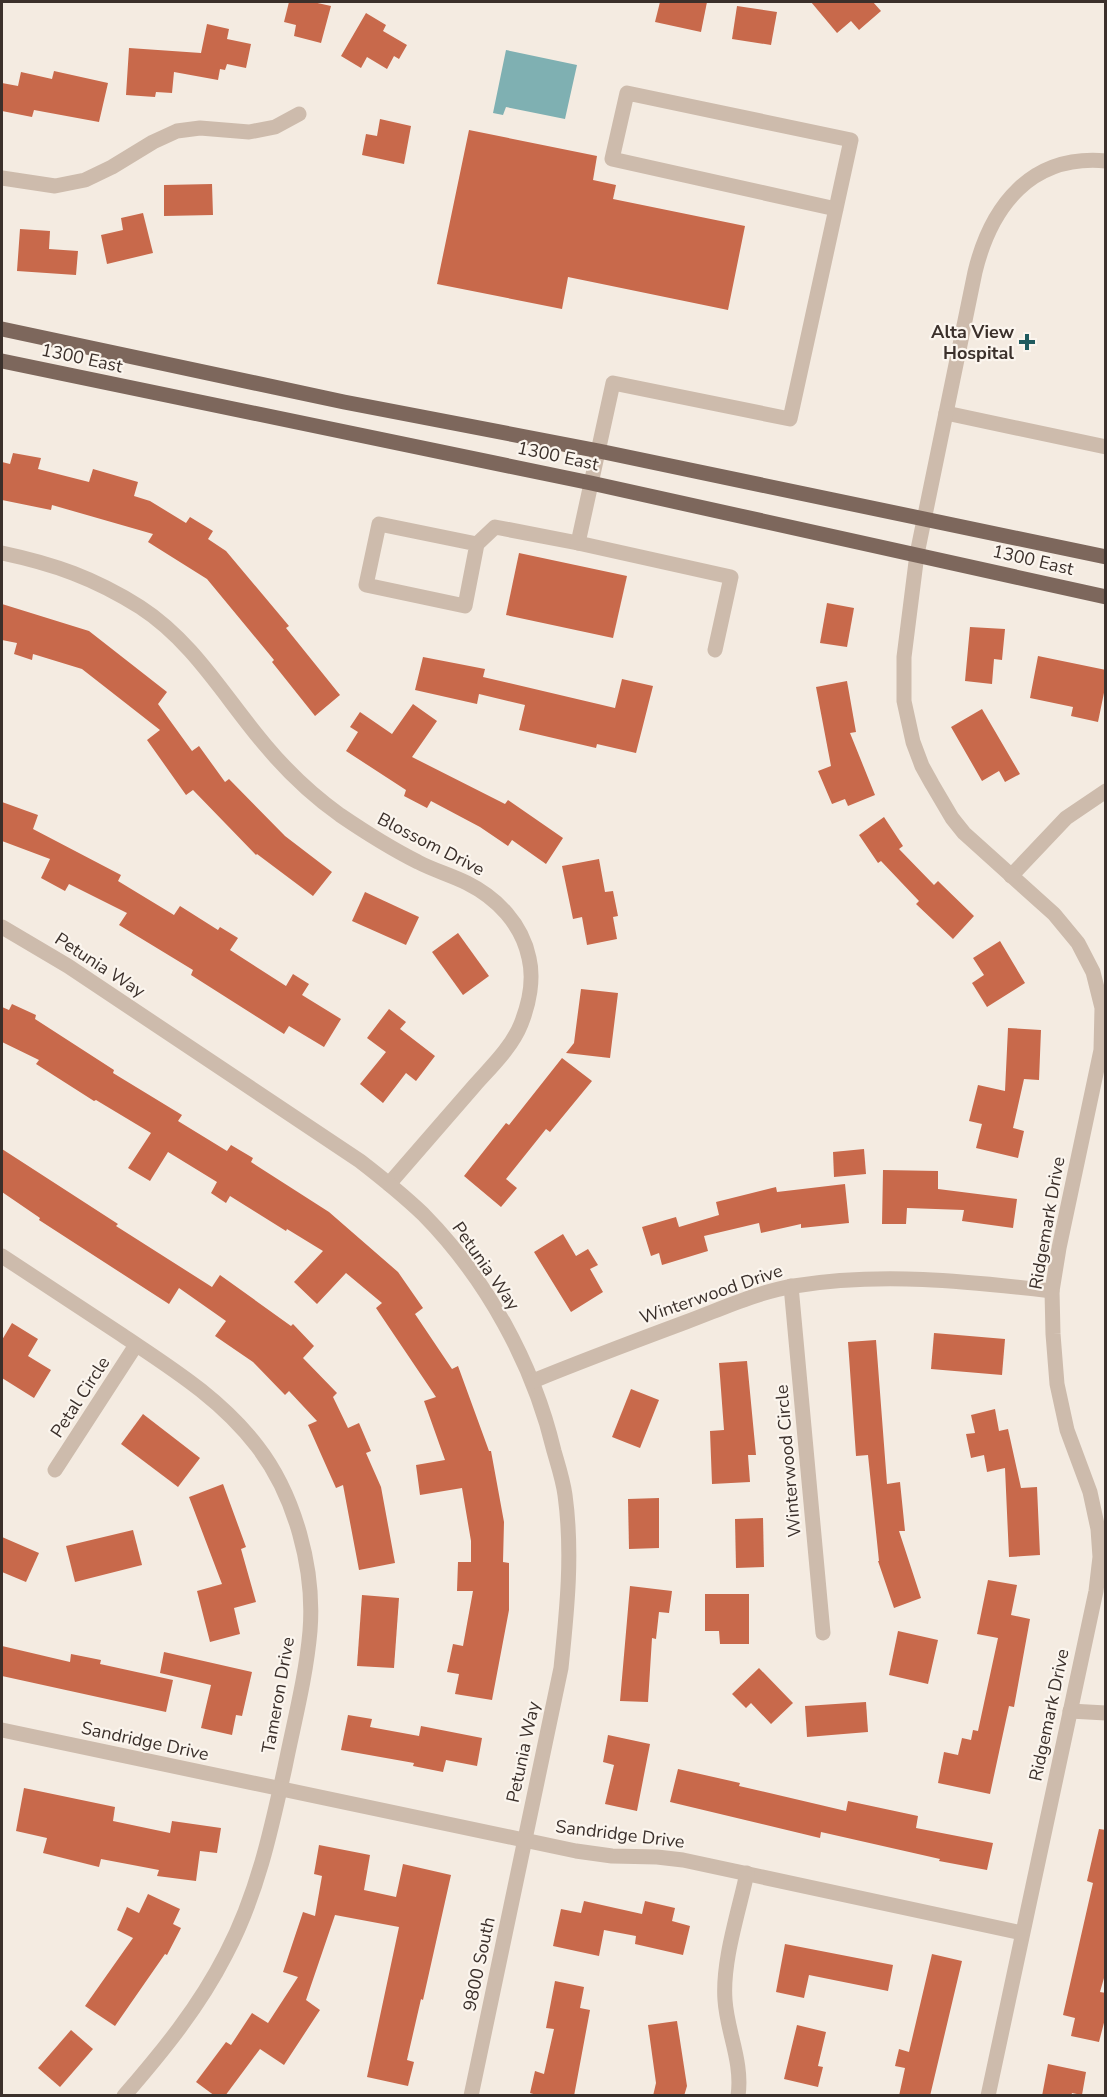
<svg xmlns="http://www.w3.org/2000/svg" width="1107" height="2097" font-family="'Nunito Sans',sans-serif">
	<rect width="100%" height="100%" fill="#f4ebe1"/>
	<polygon fill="#7fb0b2" points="506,50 577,65 565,119 506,107 503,115 493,113"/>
	<g fill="#c8694b">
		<polygon points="289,2 313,2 331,6 321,43 294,36 296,25 284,22"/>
		<polygon points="660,2 707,2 701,32 655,22"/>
		<polygon points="811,2 873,2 881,11 859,30 851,21 837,33"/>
		<polygon points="737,6 777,12 771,45 732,39"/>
		<polygon points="366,13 386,25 383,31 407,45 399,59 394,56 387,69 367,57 361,68 341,56"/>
		<polygon points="207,24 229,29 227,39 251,44 246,68 227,64 225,70 220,69 218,80 174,72 172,93 156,92 155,97 126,95 129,48 201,53"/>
		<polygon points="54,71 108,83 99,122 34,110 32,117 2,111 2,83 18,86 21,72 52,79"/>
		<polygon points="380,119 411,126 404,164 362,155 366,134 377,136"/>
		<polygon points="469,130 597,156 593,180 616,185 613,199 745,226 728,310 568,277 562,309 437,284"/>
		<polygon points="212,184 213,215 164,216 164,185"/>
		<polygon points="143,213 153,253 107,264 101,235 123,230 121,218"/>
		<polygon points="20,229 50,231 49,249 78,251 76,275 17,271"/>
		<polygon points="13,453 41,458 38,469 89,482 93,469 138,482 134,496 150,501 186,523 190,517 213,531 208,539 226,551 289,626 286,628 340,695 315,716 272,662 274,660 207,579 148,542 153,534 52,505 51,510 2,500 2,462 10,464"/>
		<polygon points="519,553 627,576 613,638 506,615"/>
		<polygon points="827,603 854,608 847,647 820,643"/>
		<polygon points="2,604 89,631 167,692 158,704 192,751 199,746 225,782 229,779 285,836 332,872 313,896 257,854 256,855 193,790 186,795 147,740 160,730 82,669 33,654 32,660 14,654 17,643 2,640"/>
		<polygon points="970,627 1005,629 1002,660 994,659 992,684 965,681"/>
		<polygon points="1038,656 1106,670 1106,683 1098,722 1071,716 1073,707 1030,698"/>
		<polygon points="423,657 485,669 483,677 615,708 622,679 653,686 636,753 597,744 596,748 519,730 525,705 479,694 477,704 415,690"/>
		<polygon points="847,681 856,732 850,733 875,795 848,806 845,799 832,804 818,771 831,766 816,687"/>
		<polygon points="413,704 437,721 412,757 505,804 508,800 563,838 546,864 512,840 508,846 480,827 431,801 427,808 404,796 406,790 346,751 358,732 350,727 360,712 392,734"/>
		<polygon points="982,709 1020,774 1005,782 999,771 982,781 951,727"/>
		<polygon points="2,802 38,815 33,829 121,875 118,881 174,915 180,906 218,930 220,927 238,938 230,950 286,986 293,974 309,984 302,995 341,1019 324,1047 289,1026 284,1034 191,975 193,970 119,925 127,913 69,884 65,891 41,878 50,859 2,841"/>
		<polygon points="884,817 903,846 899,849 934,885 938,881 974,916 953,939 916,904 919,901 881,861 878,863 859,835"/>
		<polygon points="599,859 605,892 613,891 618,916 613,917 617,939 587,945 582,917 573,919 562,866"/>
		<polygon points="365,892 419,917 406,945 352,921"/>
		<polygon points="458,933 489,976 463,995 432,952"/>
		<polygon points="1000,941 1025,983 987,1007 972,983 984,975 973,958"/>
		<polygon points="581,989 618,993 610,1058 566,1053 574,1043"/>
		<polygon points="12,1004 36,1015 35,1019 114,1070 113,1073 182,1115 178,1121 227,1151 231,1145 253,1158 251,1162 329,1212 398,1272 423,1308 415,1314 452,1369 458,1366 489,1451 491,1451 504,1522 503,1562 509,1563 509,1610 492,1700 455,1694 459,1674 447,1672 453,1644 463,1646 473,1591 457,1591 458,1562 471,1562 471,1541 462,1488 420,1495 416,1465 445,1460 424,1401 436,1397 376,1308 382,1303 346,1273 317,1304 294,1282 323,1251 287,1229 286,1231 230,1196 226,1203 211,1193 217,1182 168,1152 150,1181 128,1168 151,1133 96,1100 94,1101 36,1064 39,1060 2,1042 2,1007 9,1010"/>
		<polygon points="389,1009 406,1022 400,1029 435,1056 416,1081 406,1073 383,1103 360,1084 386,1052 367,1038"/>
		<polygon points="1008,1028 1041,1030 1039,1080 1024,1079 1013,1128 1024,1131 1018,1158 976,1148 982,1124 969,1121 978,1085 1005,1091"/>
		<polygon points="562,1058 592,1081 550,1132 546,1129 506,1179 517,1188 501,1207 464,1176 506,1123 509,1125"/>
		<polygon points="2,1149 118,1224 116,1226 212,1287 220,1275 291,1326 293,1324 314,1346 303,1358 337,1393 333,1397 348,1428 359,1423 371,1451 366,1453 381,1487 395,1563 359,1570 343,1485 336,1488 308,1425 317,1421 289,1391 285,1395 253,1362 215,1336 226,1321 179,1288 169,1304 39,1220 40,1218 2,1192"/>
		<polygon points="864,1149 866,1174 834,1177 833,1152"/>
		<polygon points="883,1170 938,1171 938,1189 1017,1199 1013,1228 962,1221 964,1210 907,1208 906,1224 882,1224"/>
		<polygon points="845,1184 849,1223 801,1228 801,1224 761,1233 759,1223 704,1236 708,1251 662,1265 659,1253 651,1256 642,1227 676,1217 679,1227 719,1215 716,1202 776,1187 777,1192"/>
		<polygon points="563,1234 576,1256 588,1249 598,1265 590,1269 603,1292 571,1312 534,1252"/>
		<polygon points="12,1323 38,1339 28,1356 51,1370 34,1398 2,1378 2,1340"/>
		<polygon points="934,1333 1005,1339 1002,1375 931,1369"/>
		<polygon points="876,1340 887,1484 900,1482 905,1531 899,1531 921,1598 894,1608 878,1561 879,1561 868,1455 856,1456 848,1342"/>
		<polygon points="747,1361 756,1455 748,1455 750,1482 712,1484 710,1431 724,1430 719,1363"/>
		<polygon points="631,1389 659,1400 640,1448 612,1437"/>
		<polygon points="995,1409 999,1431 1008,1429 1021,1488 1037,1487 1040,1555 1009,1557 1005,1468 987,1472 984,1455 971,1458 966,1434 975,1433 971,1415"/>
		<polygon points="143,1414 200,1458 178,1487 121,1444"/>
		<polygon points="223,1484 246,1547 241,1549 256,1602 234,1608 240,1634 210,1642 197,1591 222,1584 189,1497"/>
		<polygon points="659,1498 659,1548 629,1549 628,1499"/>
		<polygon points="763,1518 764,1567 736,1568 735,1519"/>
		<polygon points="133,1530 142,1565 75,1582 66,1546"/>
		<polygon points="2,1537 39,1553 26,1582 2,1572"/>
		<polygon points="988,1580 1017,1585 1011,1615 1030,1619 1014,1707 1009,1706 990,1794 938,1783 944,1752 958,1755 962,1738 971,1740 973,1730 978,1731 998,1638 977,1634"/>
		<polygon points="630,1586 672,1591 669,1613 659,1612 656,1639 652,1638 648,1702 620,1701"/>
		<polygon points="705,1594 749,1594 749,1644 720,1644 719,1631 705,1631"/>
		<polygon points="362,1595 399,1598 394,1668 357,1666"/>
		<polygon points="898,1631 938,1640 928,1684 889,1675"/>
		<polygon points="2,1646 70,1662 71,1654 101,1660 100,1664 173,1680 166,1712 2,1676"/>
		<polygon points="164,1652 252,1672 242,1716 236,1715 232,1735 201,1728 211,1685 160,1673"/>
		<polygon points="759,1668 793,1703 771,1724 751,1703 746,1708 732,1694"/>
		<polygon points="866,1702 868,1732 807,1737 805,1706"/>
		<polygon points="348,1715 372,1719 370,1727 419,1736 421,1726 482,1738 477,1766 446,1760 443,1772 413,1766 414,1763 341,1750"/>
		<polygon points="608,1735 650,1744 637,1811 605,1804 614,1765 603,1762"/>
		<polygon points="678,1769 740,1783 739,1786 846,1811 848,1801 918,1816 916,1828 993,1843 987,1870 939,1861 940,1859 821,1832 820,1838 670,1802"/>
		<polygon points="24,1788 115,1807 113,1821 170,1833 172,1821 221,1828 217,1853 200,1851 196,1881 157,1876 159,1870 101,1859 99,1867 43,1853 47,1838 16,1831"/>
		<polygon points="1099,1829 1106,1830 1106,1971 1100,1992 1106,1993 1106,2015 1099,2042 1071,2036 1075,2018 1063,2015 1093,1883 1087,1881"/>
		<polygon points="319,1845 370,1855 364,1890 396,1897 403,1864 451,1875 423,2000 421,1999 407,2060 414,2062 408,2086 367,2077 399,1927 335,1915 306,2000 320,2010 284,2065 260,2049 225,2096 215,2096 196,2082 226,2042 231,2045 252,2013 268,2023 298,1977 283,1972 303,1912 315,1916 322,1876 314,1874"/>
		<polygon points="148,1894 180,1909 173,1924 181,1928 167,1955 165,1954 115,2026 85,2006 133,1938 117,1930 127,1907 139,1913"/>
		<polygon points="584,1901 642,1914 645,1901 675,1908 672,1921 690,1926 683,1955 635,1944 636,1936 604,1930 599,1956 553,1946 561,1909 581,1913"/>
		<polygon points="785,1944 893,1965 888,1991 809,1975 804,1998 776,1992"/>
		<polygon points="932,1954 962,1961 930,2096 899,2096 905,2068 895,2066 899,2049 909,2052"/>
		<polygon points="555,1981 584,1987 580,2008 590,2010 574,2096 540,2096 530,2093 535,2071 544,2074 554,2029 546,2028"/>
		<polygon points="677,2021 687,2086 684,2096 653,2096 656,2083 648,2025"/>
		<polygon points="797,2025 826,2032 818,2066 823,2067 818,2087 784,2079"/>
		<polygon points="71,2030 93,2049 60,2087 38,2068"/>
		<polygon points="1048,2064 1086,2072 1082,2095 1072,2093 1071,2096 1042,2096"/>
	</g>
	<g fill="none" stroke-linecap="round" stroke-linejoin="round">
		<g stroke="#cdbbac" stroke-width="15">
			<polyline points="2,178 55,186 85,180 112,167 153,142 177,131 200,128 249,132 275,127 299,114"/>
			<polyline points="946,413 1106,447"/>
			<polyline points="477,544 465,606 366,585 379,524 477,544 495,527 578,543"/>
			<path d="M2,553c52,11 92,25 138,54 54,35 85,91 126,139 21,25 46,49 74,69 25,17 50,33 78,47 15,8 33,13 49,21 30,15 55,41 62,75 5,21 0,46 -8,66 -9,23 -30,43 -46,61 -29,33 -57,66 -86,99"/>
			<path d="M715,650l16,-73 -153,-34 35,-160 177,36c21,-93 41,-186 61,-279l-224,-47 -15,66 224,50"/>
			<polyline points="1011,876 1066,818 1106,791"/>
			<path d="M2,927l66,39 292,195c22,17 43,34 63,53 63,64 110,149 131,237 4,14 9,29 11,44 8,58 2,115 -4,173l-90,428"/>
			<path d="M2,1256c40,26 80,53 120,79 49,33 98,63 135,111 38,49 58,123 53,185 -4,46 -16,91 -25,136 -14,64 -28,128 -59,187 -27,53 -63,97 -102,142"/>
			<polyline points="791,1286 823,1633"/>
			<path d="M533,1381c51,-21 102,-40 153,-59 35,-13 71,-30 108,-36 86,-14 172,-5 258,5"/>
			<polyline points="55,1470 136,1345"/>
			<polyline points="1070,1711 1106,1713"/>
			<polyline points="2,1730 576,1851 612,1856 657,1857 683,1860 1022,1933"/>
			<path d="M738,2096c5,-34 -11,-64 -13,-96 -3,-39 14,-89 22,-127"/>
			<path d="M988,2096l108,-505 4,-34 -2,-28 -8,-37 -23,-62 -10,-46 -4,-50 -1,-43 7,-43 42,-198 1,-42 -9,-36 -15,-29 -24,-29 -90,-81 -12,-15 -20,-34 -10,-18 -9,-24 -9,-41v-44l13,-103 58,-282c16,-66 56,-118 131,-111"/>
		</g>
		<g stroke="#7d675c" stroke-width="15">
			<polyline points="2,329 344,402 599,451 1106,557"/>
			<polyline points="2,361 591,483 1106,597"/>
		</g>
	</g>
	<path fill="#1f5a5e" stroke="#fbf5ee" stroke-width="2" d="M1024 333h6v6h6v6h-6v6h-6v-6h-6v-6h6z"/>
	<g text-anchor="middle" stroke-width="4.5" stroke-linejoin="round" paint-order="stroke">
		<g font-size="18" font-weight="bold" fill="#3b302b" stroke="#fbf5ee" text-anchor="end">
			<text x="1014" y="338">Alta View<tspan x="1014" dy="21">Hospital</tspan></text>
		</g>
		<g font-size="18" fill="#3b302b" stroke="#fbf5ee">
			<text transform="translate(82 358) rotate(12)" y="6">1300 East</text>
			<text transform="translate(558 456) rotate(12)" y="6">1300 East</text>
			<text transform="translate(1033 560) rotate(13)" y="6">1300 East</text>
			<text transform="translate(431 844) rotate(27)" y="6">Blossom Drive</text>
			<text transform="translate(100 965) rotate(33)" y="6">Petunia Way</text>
			<text transform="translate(1047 1223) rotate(-80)" y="6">Ridgemark Drive</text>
			<text transform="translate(486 1266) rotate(55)" y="6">Petunia Way</text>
			<text transform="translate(711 1294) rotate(-19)" y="6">Winterwood Drive</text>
			<text transform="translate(80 1397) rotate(-57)" y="6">Petal Circle</text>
			<text transform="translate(788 1461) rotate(-95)" y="6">Winterwood Circle</text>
			<text transform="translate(278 1695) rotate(-80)" y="6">Tameron Drive</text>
			<text transform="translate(1049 1715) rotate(-78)" y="6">Ridgemark Drive</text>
			<text transform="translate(145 1741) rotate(12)" y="6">Sandridge Drive</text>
			<text transform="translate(523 1752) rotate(-78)" y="6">Petunia Way</text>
			<text transform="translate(620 1834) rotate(7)" y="6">Sandridge Drive</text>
			<text transform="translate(479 1964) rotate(-78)" y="6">9800 South</text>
		</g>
	</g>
	<rect width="1107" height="2097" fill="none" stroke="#3b302b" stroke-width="6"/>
</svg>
